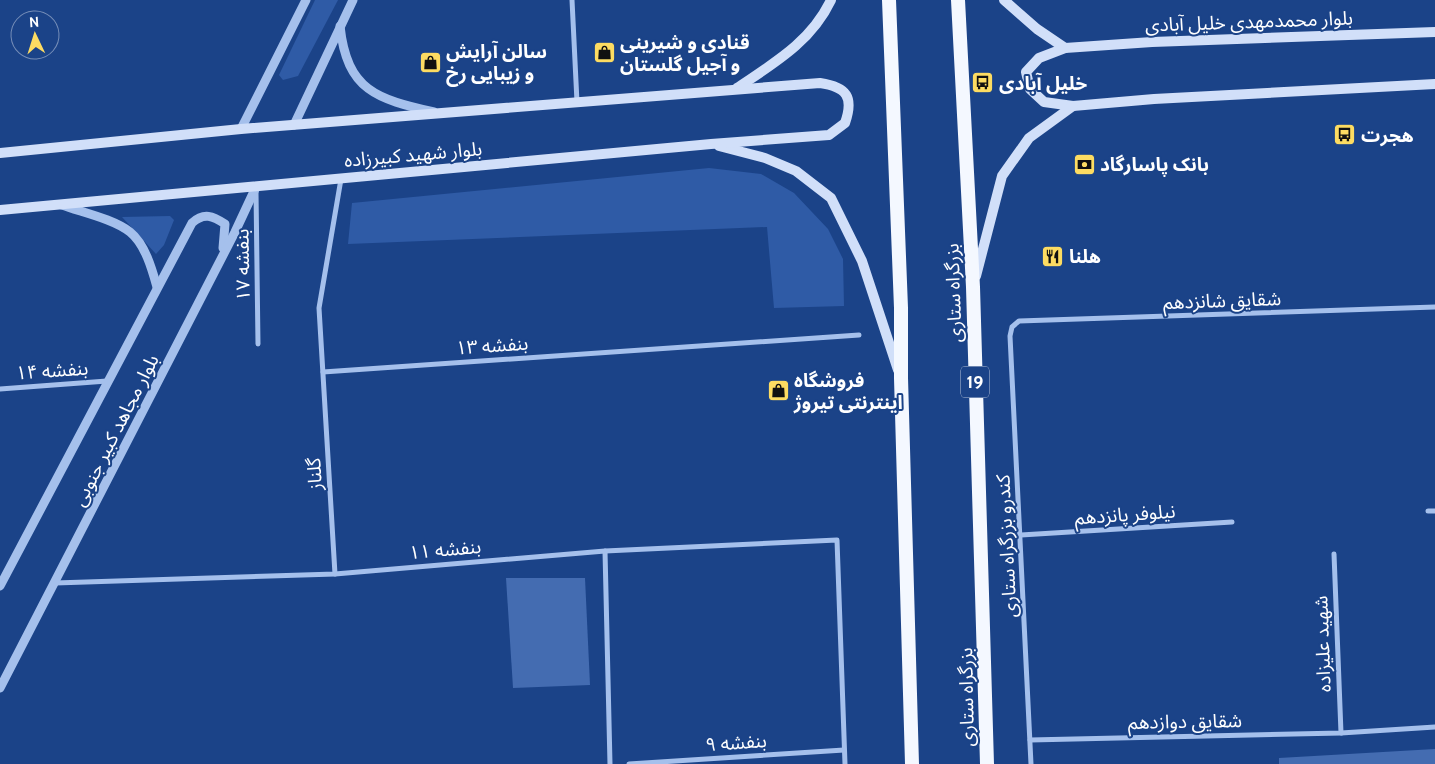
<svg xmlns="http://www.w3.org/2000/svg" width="1435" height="764" font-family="Cabin,'Noto Sans Arabic',sans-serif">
	<rect width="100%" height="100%" fill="#1b4388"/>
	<g fill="#2f5ba6">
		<polygon points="315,0 338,0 298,76 283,80 279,75"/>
		<polygon points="709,168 761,174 794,193 828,229 843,259 844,306 774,308 767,227 348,244 352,203"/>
		<polygon points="170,216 174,220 164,245 156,254 122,217"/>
	</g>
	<g fill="#446cb1">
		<polygon points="506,578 585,578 590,685 513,688"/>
		<polygon points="1435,749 1435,764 1279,764 1279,758"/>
	</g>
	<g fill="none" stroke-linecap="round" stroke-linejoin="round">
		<g stroke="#a5c0ec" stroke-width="5">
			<polyline points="572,0 577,102"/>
			<polyline points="256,192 258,344"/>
			<polyline points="323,372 859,335"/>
			<polyline points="0,389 107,381"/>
			<polyline points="1428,511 1435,511"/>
			<polyline points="1021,535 1232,522"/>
			<polyline points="605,551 610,764"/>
			<polyline points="1334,554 1341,733"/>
			<polyline points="335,574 319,308 341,179"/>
			<polyline points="55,583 335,574 605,551 837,540 845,764"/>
			<polyline points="1030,740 1341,733 1435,727"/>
			<polyline points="629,764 844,750"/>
			<polyline points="1031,764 1010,336 1012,327 1019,321 1435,307"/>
		</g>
		<g stroke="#a5c0ec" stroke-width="9">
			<path d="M340,26c7,65 37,73 94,86"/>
			<polyline points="294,125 353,0"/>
			<polyline points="241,129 306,0"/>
			<path d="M62,205c19,7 52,14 68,27 15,12 22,37 27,55"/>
			<path d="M0,586l192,-363c12,-11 21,-7 33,1l-2,24"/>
			<polyline points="0,688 235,232 256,187"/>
		</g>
		<g stroke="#d1dff9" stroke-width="10">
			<polyline points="1004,0 1037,29 1065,48"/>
			<polyline points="1435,32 1152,42 1065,48 1039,58 1026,72 1030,89 1044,102 1073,106 1154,99 1435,84"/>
			<path d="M737,88c37,-25 74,-46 94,-88"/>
			<polyline points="719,146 765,158 796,171 831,198 862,261 898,370"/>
			<path d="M0,153l241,-24 579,-46c27,4 34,14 25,40l-16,12 -118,9 -711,66"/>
			<polyline points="976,276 1002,176 1029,138 1073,106"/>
		</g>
		<g stroke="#f4f8ff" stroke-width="14">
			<polyline points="889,0 901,308 901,378 912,764"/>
			<polyline points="958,0 973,287 987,764"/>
		</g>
	</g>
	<defs>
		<symbol id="shop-square" viewBox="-11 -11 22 22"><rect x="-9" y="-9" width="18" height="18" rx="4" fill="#fddc62" stroke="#1b4388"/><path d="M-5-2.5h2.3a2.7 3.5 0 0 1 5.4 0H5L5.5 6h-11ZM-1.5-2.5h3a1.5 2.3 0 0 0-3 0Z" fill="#111"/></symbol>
		<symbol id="bus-square" viewBox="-11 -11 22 22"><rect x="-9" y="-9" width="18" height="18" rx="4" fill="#fddc62" stroke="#1b4388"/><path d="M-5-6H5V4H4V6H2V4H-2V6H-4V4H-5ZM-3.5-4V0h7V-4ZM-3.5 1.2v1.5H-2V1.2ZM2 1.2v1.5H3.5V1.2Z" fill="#111"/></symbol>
		<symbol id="bank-square" viewBox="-11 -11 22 22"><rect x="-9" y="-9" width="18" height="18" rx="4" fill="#fddc62" stroke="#1b4388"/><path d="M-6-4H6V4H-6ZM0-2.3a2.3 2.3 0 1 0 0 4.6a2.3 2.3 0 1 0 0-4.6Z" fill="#111"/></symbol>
		<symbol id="restaurant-square" viewBox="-11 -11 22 22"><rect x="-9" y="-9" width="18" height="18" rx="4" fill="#fddc62" stroke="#1b4388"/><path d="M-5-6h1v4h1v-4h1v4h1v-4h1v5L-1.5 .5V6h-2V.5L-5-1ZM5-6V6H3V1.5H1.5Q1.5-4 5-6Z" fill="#111"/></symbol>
	</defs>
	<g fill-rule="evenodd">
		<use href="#shop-square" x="592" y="40" width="25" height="25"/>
		<use href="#shop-square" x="418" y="50" width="25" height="25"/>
		<use href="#bus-square" x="970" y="70" width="25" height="25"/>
		<use href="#bus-square" x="1332" y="122" width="25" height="25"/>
		<use href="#bank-square" x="1072" y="152" width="25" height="25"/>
		<use href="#restaurant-square" x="1040" y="244" width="25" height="25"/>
		<use href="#shop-square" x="766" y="378" width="25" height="25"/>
	</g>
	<g text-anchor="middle" stroke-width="4" stroke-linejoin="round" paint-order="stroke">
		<rect fill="#1b4388" stroke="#bbc7db" stroke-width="1" x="961" y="366.5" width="28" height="31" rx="4"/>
		<g font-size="18" font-weight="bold" fill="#fff">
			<text x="975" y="388">19</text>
		</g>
		<g font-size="19" fill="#fff" stroke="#1b4388">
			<text transform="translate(1249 21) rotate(-2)" y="7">بلوار محمدمهدی خلیل آبادی</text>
			<text transform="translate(413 154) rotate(-5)" y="7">بلوار شهید کبیرزاده</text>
			<text transform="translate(242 265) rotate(-91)" y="7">بنفشه ۱۷</text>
			<text transform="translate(953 293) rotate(-92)" y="7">بزرگراه ستاری</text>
			<text transform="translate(1222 300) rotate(-2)" y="7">شقایق شانزدهم</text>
			<text transform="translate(492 345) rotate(-4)" y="7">بنفشه ۱۳</text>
			<text transform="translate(52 370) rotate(-4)" y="7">بنفشه ۱۴</text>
			<text transform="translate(115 430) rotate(-63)" y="7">بلوار مجاهد کبیر جنوبی</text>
			<text transform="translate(314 474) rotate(-93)" y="7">گلناز</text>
			<text transform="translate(1125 514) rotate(-4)" y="7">نیلوفر پانزدهم</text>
			<text transform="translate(1006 546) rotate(-93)" y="7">کندرو بزرگراه ستاری</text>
			<text transform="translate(445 549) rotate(-5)" y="7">بنفشه ۱۱</text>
			<text transform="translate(1322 644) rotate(-92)" y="7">شهید علیزاده</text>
			<text transform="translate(966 697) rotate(-91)" y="7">بزرگراه ستاری</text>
			<text transform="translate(1185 721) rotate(-1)" y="7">شقایق دوازدهم</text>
			<text transform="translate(736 742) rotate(-4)" y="7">بنفشه ۹</text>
		</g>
		<g font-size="19" font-weight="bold" fill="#fff" stroke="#1b4388" text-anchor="start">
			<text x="620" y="49">قنادی و شیرینی<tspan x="620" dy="22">و آجیل گلستان</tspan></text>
			<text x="446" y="58">سالن آرایش<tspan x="446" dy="22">و زیبایی رخ</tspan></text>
			<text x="999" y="90">خلیل آبادی</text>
			<text x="1361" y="142">هجرت</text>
			<text x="1100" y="171">بانک پاسارگاد</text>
			<text x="1069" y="263">هلنا</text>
			<text x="794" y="387">فروشگاه<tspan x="794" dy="22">اینترنتی تیروژ</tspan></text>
		</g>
	</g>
	<g transform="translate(35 35) rotate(356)"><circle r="24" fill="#1b4388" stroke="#768eb8"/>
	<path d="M0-4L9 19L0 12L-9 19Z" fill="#fddc62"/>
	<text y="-8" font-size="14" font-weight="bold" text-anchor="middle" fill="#ffffff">N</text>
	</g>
</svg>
